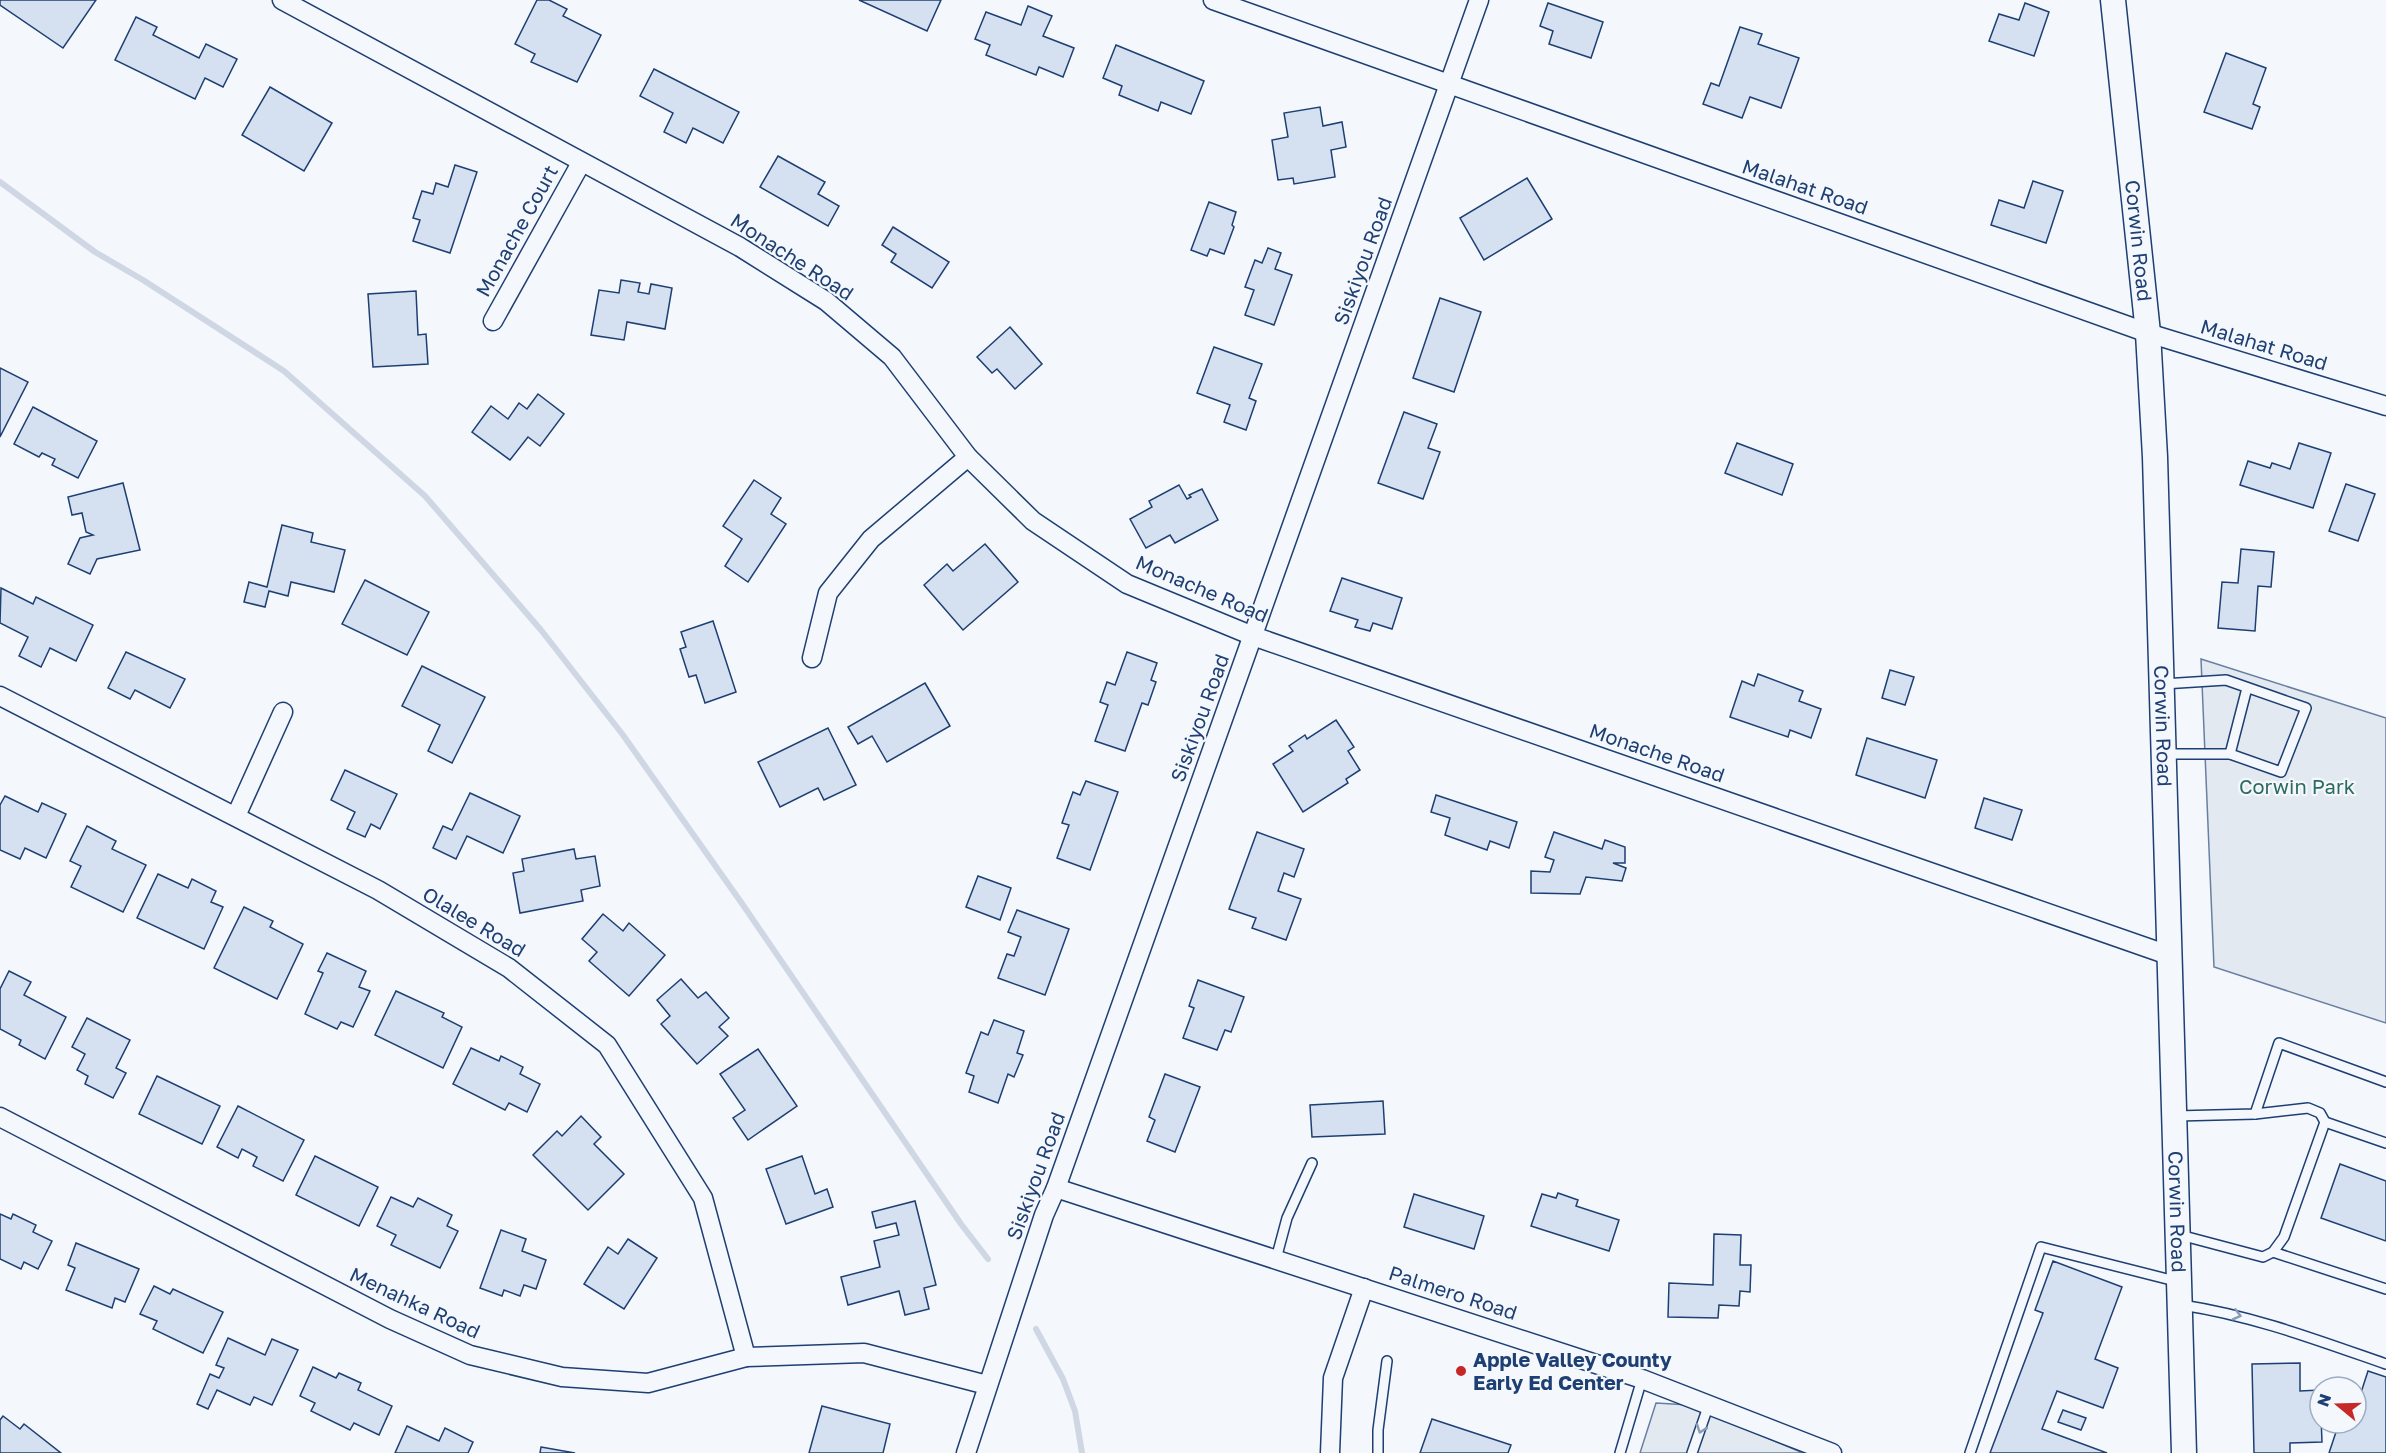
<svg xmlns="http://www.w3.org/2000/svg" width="2386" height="1453" font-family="'Golos Text',sans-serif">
	<rect width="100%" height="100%" fill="#f4f7fb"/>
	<g fill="#e3e9f0" stroke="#687fa3" stroke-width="1.5">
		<polygon points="2201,659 2386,718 2386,1023 2214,967"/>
		<polygon points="1656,1403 1689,1405 1803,1453 1640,1453"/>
	</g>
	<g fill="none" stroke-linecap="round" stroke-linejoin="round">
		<g stroke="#cfd7e4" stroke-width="6">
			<polyline points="0,182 95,252 143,280 284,371 425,496 541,630 623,735 743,905 961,1224 988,1259"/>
			<polyline points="1036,1329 1063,1379 1075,1411 1082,1453"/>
		</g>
	</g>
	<g fill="#d5e0f0" stroke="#1d3f73" stroke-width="1.5">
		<polygon points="0,0 96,0 63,48 0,5"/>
		<polygon points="537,0 549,0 567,9 563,16 601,35 577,82 531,62 535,54 515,44"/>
		<polygon points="859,0 941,0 927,31"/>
		<polygon points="1548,3 1603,22 1591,58 1549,44 1553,31 1540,26"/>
		<polygon points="2025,3 2049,12 2034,56 1989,41 1999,14 2019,20"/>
		<polygon points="1028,6 1052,16 1043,36 1074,48 1063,77 1039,67 1036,75 986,55 990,45 975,39 986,12 1021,25"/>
		<polygon points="136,17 157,27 153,35 199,58 206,44 237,59 223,87 205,78 195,99 115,60"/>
		<polygon points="1740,27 1762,34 1758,44 1799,58 1781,108 1750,97 1742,118 1703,104 1711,83 1719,86"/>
		<polygon points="1116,45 1204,81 1191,114 1161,102 1158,111 1119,95 1122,86 1103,78"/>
		<polygon points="2226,53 2266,68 2253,104 2260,107 2252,129 2204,112"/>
		<polygon points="654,69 739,112 723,143 693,128 686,143 664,132 673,113 640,96"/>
		<polygon points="270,87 332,123 304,171 242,135"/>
		<polygon points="1320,107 1323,126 1342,122 1346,147 1331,150 1335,177 1294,184 1293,178 1278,180 1272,140 1288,137 1284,113"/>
		<polygon points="778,156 825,182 818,194 839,206 828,226 760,187"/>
		<polygon points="455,165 477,172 450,253 413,241 420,220 413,218 422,191 433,194 436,183 448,187"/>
		<polygon points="1527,178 1552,219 1484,260 1460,218"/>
		<polygon points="2033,181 2063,191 2046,243 1991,225 1999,200 2024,208"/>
		<polygon points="1209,202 1236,212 1232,225 1234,227 1224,254 1210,249 1207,256 1191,250"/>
		<polygon points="893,227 949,262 932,288 891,262 896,254 882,245"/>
		<polygon points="1268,248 1281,253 1275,269 1292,275 1274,325 1245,315 1254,290 1245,287 1255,260 1262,263"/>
		<polygon points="621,280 640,283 638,292 649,294 651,284 672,288 665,329 627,322 624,340 591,335 599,290 619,293"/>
		<polygon points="416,291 418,335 426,334 428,364 373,367 368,294"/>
		<polygon points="1440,298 1481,312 1454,392 1413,378"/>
		<polygon points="1010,327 1042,364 1015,389 997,369 992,373 977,357"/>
		<polygon points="1214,347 1262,364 1249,398 1256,401 1246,430 1224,422 1230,405 1197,393"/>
		<polygon points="0,368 28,382 0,437"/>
		<polygon points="538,394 564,414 540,446 528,437 510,460 472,432 491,406 508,419 519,403 527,409"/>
		<polygon points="33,407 97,441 78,478 52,465 55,459 42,453 39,457 14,444"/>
		<polygon points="1404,412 1437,424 1428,448 1440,452 1423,499 1378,483"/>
		<polygon points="1737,443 1793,464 1782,495 1725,473"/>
		<polygon points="2299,443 2331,453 2313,508 2240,485 2248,461 2270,468 2272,463 2290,469"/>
		<polygon points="754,480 781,498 771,514 786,524 748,582 725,566 742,539 723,526"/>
		<polygon points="123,483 140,550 97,559 90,574 68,564 80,538 93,535 86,532 82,513 72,515 68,497"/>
		<polygon points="2346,484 2375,494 2358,541 2329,531"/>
		<polygon points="1179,485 1187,499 1191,497 1189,495 1202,489 1218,520 1175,543 1170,535 1146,548 1130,519 1152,507 1149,501"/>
		<polygon points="282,525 313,533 311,542 345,550 334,592 291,582 288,596 269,591 265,607 244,602 249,582 267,587"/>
		<polygon points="985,544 1018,582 963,630 924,585 947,564 953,571"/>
		<polygon points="2241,549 2274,552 2271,587 2258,586 2255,631 2218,628 2222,582 2238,583"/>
		<polygon points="1342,578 1402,598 1392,629 1373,623 1370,631 1355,627 1358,620 1330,611"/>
		<polygon points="365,580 429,612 407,655 342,624"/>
		<polygon points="1,588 33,604 36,597 93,625 76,661 50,648 41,667 19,656 28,637 0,623"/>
		<polygon points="713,621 736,692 705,703 696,675 689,677 680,649 686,647 681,632"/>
		<polygon points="126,652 185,679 170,708 135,690 130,699 108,688"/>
		<polygon points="1127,652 1157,663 1151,680 1156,682 1148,705 1142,703 1125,751 1095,741 1108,705 1100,702 1107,682 1115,685"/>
		<polygon points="422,666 485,697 452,763 428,751 440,725 402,706"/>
		<polygon points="1890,670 1914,677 1905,705 1882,698"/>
		<polygon points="1758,674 1803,691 1799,701 1821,709 1811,738 1790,730 1788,737 1730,717 1742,681 1754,686"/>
		<polygon points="925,683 950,726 887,762 872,736 858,744 848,727"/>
		<polygon points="1336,720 1354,747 1348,751 1360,770 1346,779 1348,783 1303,812 1273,764 1293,751 1289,746 1305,735 1307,739"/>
		<polygon points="828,728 856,785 824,800 818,788 780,807 758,762"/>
		<polygon points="1867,738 1937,760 1925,798 1856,775"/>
		<polygon points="345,770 397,794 380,829 371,824 365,837 347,829 355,812 331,800"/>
		<polygon points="1086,781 1118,792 1090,870 1057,858 1069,825 1062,823 1073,792 1080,795"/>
		<polygon points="470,793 520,816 503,853 467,836 456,859 433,848 443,826 452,830"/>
		<polygon points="1436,795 1517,822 1509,848 1490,841 1487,850 1445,835 1450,818 1431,812"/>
		<polygon points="5,796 38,812 42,803 66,814 46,858 25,848 20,859 0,850 0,805"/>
		<polygon points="1984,798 2022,810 2012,840 1975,828"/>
		<polygon points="87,826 116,841 112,849 146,865 123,912 71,887 81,866 70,861"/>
		<polygon points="1257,832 1304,849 1294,877 1284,873 1278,891 1301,899 1286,940 1252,928 1256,918 1229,909"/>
		<polygon points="1554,832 1602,849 1605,840 1625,847 1625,863 1613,863 1626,868 1622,881 1586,877 1580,894 1531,893 1531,871 1550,872 1554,860 1545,857"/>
		<polygon points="574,849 576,859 595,856 600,886 581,890 583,901 520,913 513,873 524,871 522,859"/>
		<polygon points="158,874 188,888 192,879 216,891 211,902 223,907 204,949 137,918"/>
		<polygon points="978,876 1011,888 1000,920 966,907"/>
		<polygon points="244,907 273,921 270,927 303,944 277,999 214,968"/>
		<polygon points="1017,910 1069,929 1045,995 998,978 1007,954 1014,956 1021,937 1008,932"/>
		<polygon points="603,914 623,931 629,923 665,955 629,996 589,961 597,952 582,939"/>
		<polygon points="327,953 366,971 359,987 370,991 353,1027 341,1022 337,1029 305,1014 323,973 318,971"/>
		<polygon points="9,971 31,982 24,995 66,1017 45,1059 19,1045 21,1040 0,1029 0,989"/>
		<polygon points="681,979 698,998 706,992 729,1018 719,1027 728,1036 697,1064 661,1024 670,1016 657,1000"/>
		<polygon points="1198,980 1244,997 1231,1032 1225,1030 1217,1050 1183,1038 1194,1008 1189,1006"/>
		<polygon points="396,991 444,1013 442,1017 462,1027 443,1068 375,1035"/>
		<polygon points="87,1018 130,1040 116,1068 126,1073 113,1098 85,1084 88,1076 77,1070 85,1054 72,1047"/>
		<polygon points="994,1020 1024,1031 1017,1053 1023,1055 1014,1077 1008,1074 998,1103 969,1092 974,1076 966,1073 981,1032 988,1035"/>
		<polygon points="471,1048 499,1061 501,1056 523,1067 520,1074 540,1084 527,1112 509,1103 505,1110 453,1084"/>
		<polygon points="758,1049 797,1106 748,1140 733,1118 745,1110 720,1074"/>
		<polygon points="1165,1074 1200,1087 1175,1152 1147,1141 1155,1120 1149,1117"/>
		<polygon points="157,1076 220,1106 202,1144 139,1114"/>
		<polygon points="1383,1101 1385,1134 1312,1137 1310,1105"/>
		<polygon points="238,1106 304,1140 283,1181 253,1166 257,1157 242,1149 238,1158 217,1147"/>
		<polygon points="581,1116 601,1137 594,1144 624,1174 588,1210 533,1155 557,1131 562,1136"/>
		<polygon points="315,1156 378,1187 359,1226 296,1195"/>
		<polygon points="802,1156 815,1194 827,1189 833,1207 786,1224 766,1169"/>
		<polygon points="2340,1164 2386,1181 2386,1241 2321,1218"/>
		<polygon points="1558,1193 1578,1200 1576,1206 1619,1220 1609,1251 1531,1226 1542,1194 1556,1198"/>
		<polygon points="1414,1194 1484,1216 1474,1249 1404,1227"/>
		<polygon points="391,1197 413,1207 418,1198 452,1215 447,1226 458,1231 440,1268 391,1245 396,1235 377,1226"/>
		<polygon points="915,1201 936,1285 924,1288 929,1309 905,1315 899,1291 848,1305 841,1277 880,1267 874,1241 899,1235 896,1223 876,1228 872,1212"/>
		<polygon points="0,1214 11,1219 13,1214 36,1225 33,1232 52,1241 38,1269 24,1262 21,1269 0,1259"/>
		<polygon points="501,1230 526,1239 522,1251 546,1260 536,1289 524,1285 520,1296 504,1290 502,1296 480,1288"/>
		<polygon points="1714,1234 1741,1235 1740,1265 1751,1265 1750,1292 1740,1291 1739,1306 1719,1305 1718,1318 1668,1317 1669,1283 1713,1285"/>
		<polygon points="628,1239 657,1258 624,1309 584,1284 608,1247 618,1254"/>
		<polygon points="76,1243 139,1269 125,1302 115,1298 112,1308 66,1290 75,1268 68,1265"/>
		<polygon points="2053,1261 2122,1287 2095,1359 2118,1368 2103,1408 2057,1391 2042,1429 2107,1453 1990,1453 2043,1313 2035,1310"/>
		<polygon points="154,1286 170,1294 173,1289 223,1312 203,1353 153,1329 157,1321 140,1314"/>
		<polygon points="228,1338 265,1355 272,1339 298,1350 272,1405 254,1397 250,1405 217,1390 208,1409 197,1404 210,1374 219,1378 224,1368 216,1365"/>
		<polygon points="2300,1363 2300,1391 2320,1390 2322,1442 2290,1443 2290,1453 2254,1453 2252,1364"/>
		<polygon points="313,1367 336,1378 339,1373 361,1383 358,1390 392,1406 379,1435 354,1423 350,1430 311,1411 315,1403 300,1396"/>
		<polygon points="2368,1371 2386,1377 2386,1453 2329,1453 2339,1423 2356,1423 2356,1408"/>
		<polygon points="822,1406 890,1424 883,1453 809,1453"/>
		<polygon points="2063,1410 2086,1418 2081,1430 2058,1422"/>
		<polygon points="3,1416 20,1429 24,1424 61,1453 0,1453 0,1420"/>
		<polygon points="1432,1419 1511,1445 1508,1453 1420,1453"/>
		<polygon points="407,1426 439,1441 445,1428 473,1442 468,1453 395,1453"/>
		<polygon points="541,1447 575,1453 540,1453"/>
	</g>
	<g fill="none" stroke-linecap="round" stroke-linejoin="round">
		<defs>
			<g id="service">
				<polyline points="2163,684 2226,680 2306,708 2281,772 2230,754 2166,754"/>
				<polyline points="2230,754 2247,688"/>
				<polyline points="2255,1114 2279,1043 2386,1082"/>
				<polyline points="2176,1116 2255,1114 2308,1108 2320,1113 2325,1122 2284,1237 2273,1252 2263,1257 2180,1235"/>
				<polyline points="2325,1122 2386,1143"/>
				<polyline points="2273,1252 2386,1289"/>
				<polyline points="1276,1259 1287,1218 1312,1163"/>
				<path d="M2182,1305c72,11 135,35 204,59"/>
				<polyline points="1378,1453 1378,1430 1387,1361"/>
				<polyline points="1620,1453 1642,1379"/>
				<polyline points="1692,1453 1709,1404"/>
				<polyline points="1970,1453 2041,1247 2179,1282"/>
			</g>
			<g id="minor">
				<polyline points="282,0 740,247 826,301 892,357 968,457 1033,521 1127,584 1253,636 2171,956"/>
				<polyline points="1213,0 2148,333 2386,406"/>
				<polyline points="493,321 581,163"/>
				<polyline points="812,658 828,593 871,539 968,457"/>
				<polyline points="0,696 378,890 509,968 607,1045 703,1198 746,1357"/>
				<polyline points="236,816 283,712"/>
				<polyline points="0,1117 390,1319 470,1355 562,1377 648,1383 746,1357 864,1353 987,1385"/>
				<polyline points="1056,1188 1642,1379 1832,1453"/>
				<polyline points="966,1453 1044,1215 1056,1188 1479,0"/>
				<polyline points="1330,1453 1333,1378 1364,1288"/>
			</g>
			<g id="secondary">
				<path id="s1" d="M2113,0l35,333 7,124 29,996"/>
			</g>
		</defs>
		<use href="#service" stroke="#1d3f73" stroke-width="12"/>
		<use href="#minor" stroke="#1d3f73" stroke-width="21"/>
		<use href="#secondary" stroke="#1d3f73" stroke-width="27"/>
		<use href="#service" stroke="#f4f7fb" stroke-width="9"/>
		<use href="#minor" stroke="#f4f7fb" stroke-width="18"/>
		<use href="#secondary" stroke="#f4f7fb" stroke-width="24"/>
	</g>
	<defs><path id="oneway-chevron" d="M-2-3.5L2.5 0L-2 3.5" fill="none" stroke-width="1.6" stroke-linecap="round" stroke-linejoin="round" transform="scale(1.5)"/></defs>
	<g stroke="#889bb7">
		<use href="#oneway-chevron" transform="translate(2237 1315) rotate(14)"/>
		<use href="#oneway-chevron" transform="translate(1701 1429) rotate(109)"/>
	</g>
	<circle fill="#c62828" stroke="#f4f7fb" stroke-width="2" cx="1461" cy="1371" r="6"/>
	<g text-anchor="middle" stroke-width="4.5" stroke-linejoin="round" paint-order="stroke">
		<g font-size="20" fill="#1d3f73" stroke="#f4f7fb">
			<text transform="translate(1805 187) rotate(19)" y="7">Malahat Road</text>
			<text transform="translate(517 231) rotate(-61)" y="7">Monache Court</text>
			<text dy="7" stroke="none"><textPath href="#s1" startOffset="242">Corwin Road</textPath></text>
			<text transform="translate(792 257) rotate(33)" y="7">Monache Road</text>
			<text transform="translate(1363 261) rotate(-70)" y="7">Siskiyou Road</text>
			<text transform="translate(2264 345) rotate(17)" y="7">Malahat Road</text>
			<text transform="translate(1202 589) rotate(23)" y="7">Monache Road</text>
			<text transform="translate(1200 718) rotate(-70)" y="7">Siskiyou Road</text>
			<text dy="7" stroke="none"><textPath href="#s1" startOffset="728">Corwin Road</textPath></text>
			<text transform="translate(1657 753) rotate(19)" y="7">Monache Road</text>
			<text transform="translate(474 922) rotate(31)" y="7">Olalee Road</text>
			<text transform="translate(1036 1176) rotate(-70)" y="7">Siskiyou Road</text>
			<text dy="7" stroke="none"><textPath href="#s1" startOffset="1214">Corwin Road</textPath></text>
			<text transform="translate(1453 1293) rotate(18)" y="7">Palmero Road</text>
			<text transform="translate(415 1303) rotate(25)" y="7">Menahka Road</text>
		</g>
		<g font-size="20" fill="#2c6c60" stroke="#f4f7fb">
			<text x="2297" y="794">Corwin Park</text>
		</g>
		<g font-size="20" font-weight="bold" fill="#1d3f73" stroke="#f4f7fb" text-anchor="start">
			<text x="1473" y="1367">Apple Valley County<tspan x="1473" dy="23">Early Ed Center</tspan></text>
		</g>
	</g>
	<g transform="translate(2338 1405) rotate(289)"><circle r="28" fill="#f4f7fb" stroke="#9eadc5" stroke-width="1.5"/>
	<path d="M0-4.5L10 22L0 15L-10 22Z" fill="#c62828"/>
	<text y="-9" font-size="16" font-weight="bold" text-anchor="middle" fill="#1d3f73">N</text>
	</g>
</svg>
